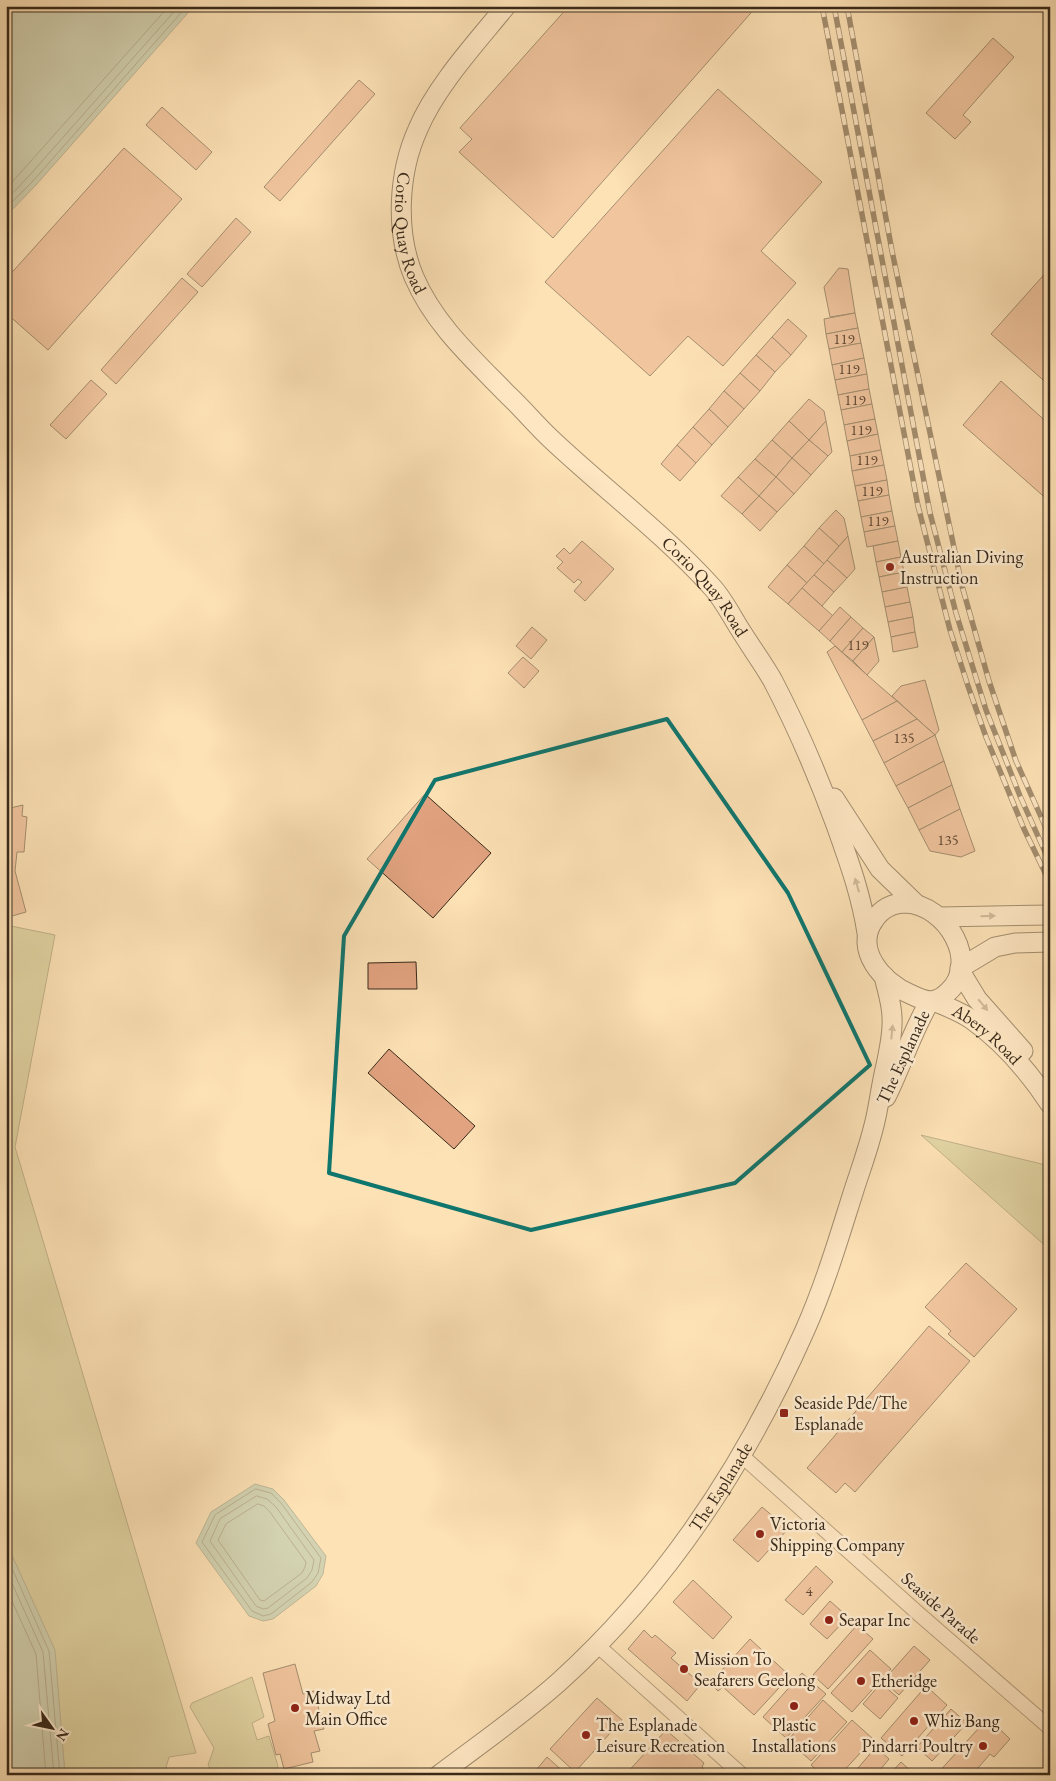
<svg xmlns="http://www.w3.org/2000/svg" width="1056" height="1781" font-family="'EB Garamond',serif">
	<rect width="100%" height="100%" fill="#fde2b6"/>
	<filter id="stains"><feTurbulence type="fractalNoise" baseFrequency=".004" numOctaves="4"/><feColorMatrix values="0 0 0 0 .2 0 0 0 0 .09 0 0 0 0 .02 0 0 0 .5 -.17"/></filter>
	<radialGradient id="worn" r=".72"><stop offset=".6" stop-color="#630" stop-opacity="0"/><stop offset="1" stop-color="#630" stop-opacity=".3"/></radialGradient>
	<g fill="#c0c38d" stroke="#7c7654">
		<polygon points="6,925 55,935 15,1147 196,1753 169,1757 164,1775 65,1775 55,1661 6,1545"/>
		<polygon points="921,1135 1050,1166 1050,1250"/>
		<polygon points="252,1677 264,1717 252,1723 257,1740 269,1736 278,1766 276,1775 214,1775 208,1765 214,1748 190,1707 192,1703"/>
	</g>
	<g fill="#a0beaa" stroke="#768270">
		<polygon points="6,6 194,6 36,185 6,216"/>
		<polygon points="255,1484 273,1489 284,1500 326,1556 323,1574 316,1586 273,1619 263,1621 249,1616 196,1543 211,1512"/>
		<polygon points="6,1542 55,1650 65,1775 6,1775"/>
	</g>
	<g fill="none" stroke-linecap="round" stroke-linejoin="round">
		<g stroke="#6c7462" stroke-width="1">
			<polyline points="6,189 169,6"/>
			<polyline points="6,200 28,177 179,6"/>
			<polyline points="6,208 33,181 187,6"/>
			<polygon points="256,1489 271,1493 281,1503 321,1558 318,1573 312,1582 271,1614 263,1616 252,1611 202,1542 215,1515"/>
			<polygon points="257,1496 267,1499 276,1507 314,1560 312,1570 307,1578 268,1608 263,1609 256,1606 210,1541 220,1519"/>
			<polygon points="258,1504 264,1506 270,1512 306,1562 305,1567 302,1573 264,1601 260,1600 218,1540 226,1524"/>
			<polyline points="6,1555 49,1651 60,1775"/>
			<polyline points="6,1570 43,1652 54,1775"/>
			<polyline points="6,1588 36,1654 46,1775"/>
		</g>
	</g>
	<g fill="#e2a380" stroke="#38291a">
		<polygon points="569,6 757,6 553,238 459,152 472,139 460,128"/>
		<polygon points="993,38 1014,57 963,115 971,122 955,139 926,113"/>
		<polygon points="359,80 375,94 280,201 264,187"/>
		<polygon points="718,89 822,182 761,251 796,283 723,366 688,336 650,376 545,282"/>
		<polygon points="162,107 212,152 196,170 146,125"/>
		<polygon points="124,148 182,199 48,350 6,313 6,279"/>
		<polygon points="236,218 251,232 202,287 187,274"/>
		<polygon points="839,268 848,269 855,313 830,317 824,287"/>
		<polygon points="1050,268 1050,386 991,334"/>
		<polygon points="182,278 198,292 116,384 101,370"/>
		<polygon points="855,313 858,328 826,334 824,319"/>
		<polygon points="788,319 807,336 791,355 772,337"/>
		<polygon points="858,328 861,343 829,349 826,334"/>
		<polygon points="772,337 791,355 775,372 756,355"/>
		<polygon points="861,343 864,358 832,365 829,349"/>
		<polygon points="756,355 775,372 760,391 740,373"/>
		<polygon points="864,358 867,374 835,380 832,365"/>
		<polygon points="740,373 760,391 744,409 724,391"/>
		<polygon points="867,374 869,389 838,395 835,380"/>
		<polygon points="91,380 107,394 66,439 50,425"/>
		<polygon points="1001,381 1050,425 1050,502 963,425"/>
		<polygon points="869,389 872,404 841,410 838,395"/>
		<polygon points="724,391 744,409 728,427 709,409"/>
		<polygon points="809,399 824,411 826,421 809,440 789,421"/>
		<polygon points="872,404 875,419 844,425 841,410"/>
		<polygon points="709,409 728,427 712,445 693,427"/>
		<polygon points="875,419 878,434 847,441 844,425"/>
		<polygon points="789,421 809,440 792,458 772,440"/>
		<polygon points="826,421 832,452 828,456 809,440"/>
		<polygon points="693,427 712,445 696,463 677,445"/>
		<polygon points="878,434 881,450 850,456 847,441"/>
		<polygon points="772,440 792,458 776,477 755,459"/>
		<polygon points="809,440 828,456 811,475 792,458"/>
		<polygon points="677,445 696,463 680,481 661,464"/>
		<polygon points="881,450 884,465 852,471 850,456"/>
		<polygon points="792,458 811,475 794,494 776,477"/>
		<polygon points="755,459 776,477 759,496 738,477"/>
		<polygon points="884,465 887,480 855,486 852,471"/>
		<polygon points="738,477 759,496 742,514 721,496"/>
		<polygon points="776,477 794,494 777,512 759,496"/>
		<polygon points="887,480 889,495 858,501 855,486"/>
		<polygon points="889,495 892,511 861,517 858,501"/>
		<polygon points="759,496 777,512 760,531 742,514"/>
		<polygon points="836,510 844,518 848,536 839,546 819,528"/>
		<polygon points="892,511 895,526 864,532 861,517"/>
		<polygon points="895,526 898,541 867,547 864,532"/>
		<polygon points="819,528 839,546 824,564 804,546"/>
		<polygon points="848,536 855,569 847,578 827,560"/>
		<polygon points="582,541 614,569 585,601 574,591 582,582 578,579 574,583 557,568 563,562 556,556 564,548 570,554"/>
		<polygon points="898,541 901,557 876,562 873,546"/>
		<polygon points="804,546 824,564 807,583 787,565"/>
		<polygon points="901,557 904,572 879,577 876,562"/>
		<polygon points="827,560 847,578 834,592 814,575"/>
		<polygon points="787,565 807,583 788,604 768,587"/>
		<polygon points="904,572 907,587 882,592 879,577"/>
		<polygon points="814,575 834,592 822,606 802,588"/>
		<polygon points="907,587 910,602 885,607 882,592"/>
		<polygon points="802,588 833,616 819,631 788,604"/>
		<polygon points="910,602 913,617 888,622 885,607"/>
		<polygon points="840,607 851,617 830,641 819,631"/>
		<polygon points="851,617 863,628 842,652 830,641"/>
		<polygon points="913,617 915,632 891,637 888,622"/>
		<polygon points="532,627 547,640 531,659 516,646"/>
		<polygon points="863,628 874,637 853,661 842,652"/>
		<polygon points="915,632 918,647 893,652 891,637"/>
		<polygon points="874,637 879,661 867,675 853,661"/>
		<polygon points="835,646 867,675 897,701 862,720 827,652"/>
		<polygon points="523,657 539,671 524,688 508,673"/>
		<polygon points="925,680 939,730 935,735 892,696 901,686"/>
		<polygon points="897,701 917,719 873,741 862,720"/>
		<polygon points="917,719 935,735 884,763 873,741"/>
		<polygon points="935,735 944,761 896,786 884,763"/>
		<polygon points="944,761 952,785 908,808 896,786"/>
		<polygon points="952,785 960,809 919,830 908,808"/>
		<polygon points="425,794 491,853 433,918 367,859"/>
		<polygon points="23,805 22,816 27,817 24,852 17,852 15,871 26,912 12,916 10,908 6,909 6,809"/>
		<polygon points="960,809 975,851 961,857 930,851 919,830"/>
		<polygon points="416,962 417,989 368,989 368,963"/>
		<polygon points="389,1049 475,1126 454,1149 368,1073"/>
		<polygon points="966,1263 1017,1309 974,1357 948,1334 951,1331 925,1307"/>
		<polygon points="929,1326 970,1361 855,1492 845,1483 836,1493 807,1468"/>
		<polygon points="762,1507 788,1529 758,1562 733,1540"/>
		<polygon points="816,1566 833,1582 803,1615 785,1600"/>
		<polygon points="693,1580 732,1617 713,1639 673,1602"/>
		<polygon points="830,1601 848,1617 827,1639 810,1624"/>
		<polygon points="857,1625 873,1639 828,1689 813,1675"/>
		<polygon points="644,1630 652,1638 655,1635 676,1653 671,1658 701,1684 687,1701 628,1649"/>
		<polygon points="750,1639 790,1676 754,1715 723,1687 718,1691 710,1683"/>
		<polygon points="914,1646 930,1660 899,1695 883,1681"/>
		<polygon points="870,1650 891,1669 852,1712 831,1693"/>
		<polygon points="295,1664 303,1694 314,1691 324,1729 314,1731 320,1751 311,1753 313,1762 284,1769 280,1754 276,1755 268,1724 275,1721 263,1673"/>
		<polygon points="802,1673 826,1694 786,1738 763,1717"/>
		<polygon points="881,1683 898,1698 880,1719 863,1704"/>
		<polygon points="926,1686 947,1705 902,1756 881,1738"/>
		<polygon points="597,1698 622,1720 575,1772 550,1749"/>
		<polygon points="823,1700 847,1722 811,1761 788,1740"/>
		<polygon points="951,1709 967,1723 932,1761 917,1747"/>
		<polygon points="988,1718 1010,1739 994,1757 990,1754 972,1775 936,1775"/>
		<polygon points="852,1720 873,1739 840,1775 822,1775 811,1765"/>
		<polygon points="666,1730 704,1763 702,1767 710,1775 625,1775"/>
		<polygon points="876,1747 889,1759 876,1775 852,1775"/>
		<polygon points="547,1757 567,1775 532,1775"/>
		<polygon points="901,1762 915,1775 889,1775"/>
	</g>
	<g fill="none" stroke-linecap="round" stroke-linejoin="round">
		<defs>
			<g id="street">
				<polyline points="741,1455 920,1615 1050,1728"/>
				<polyline points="597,1645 742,1775"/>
			</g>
			<g id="secondary">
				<path id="s1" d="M506,6c-30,37 -70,80 -88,123 -20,44 -23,103 -4,148 20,47 59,82 94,118 15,14 28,30 43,44 53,50 112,94 161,148 12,13 21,32 31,47 10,16 21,31 30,47 24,46 45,95 63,144 13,37 25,69 31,108"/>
				<polyline points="834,798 880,869 916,904"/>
				<path d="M906,903c40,2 75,59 42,89 -4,4 -10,8 -16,9 -7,0 -16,-4 -22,-7 -27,-11 -57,-45 -36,-74 8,-12 19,-17 32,-17z"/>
				<polyline points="940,917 1050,915"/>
				<polyline points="960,968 995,947 1015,943 1050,942"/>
				<polyline points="960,971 977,999 1023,1051"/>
				<path id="s2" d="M933,1001c13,5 26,10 38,18 31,22 58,53 79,85"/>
				<path d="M886,1097c16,-32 26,-66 44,-96"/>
				<path id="s3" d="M439,1775c41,-31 83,-60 121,-94 107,-97 187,-220 245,-351 20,-45 34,-93 49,-140 8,-25 18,-51 23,-78 3,-15 5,-31 9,-47 3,-15 7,-31 6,-47 0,-14 -5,-28 -8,-42"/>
			</g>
		</defs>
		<use href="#street" stroke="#695741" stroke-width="16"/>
		<use href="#secondary" stroke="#38291a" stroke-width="21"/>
		<use href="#street" stroke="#feecd0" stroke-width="14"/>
		<use href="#secondary" stroke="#feecd0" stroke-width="19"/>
		<defs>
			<g id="rail">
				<polyline points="822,6 918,506 950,630 968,686 986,737 1024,829 1050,883"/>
				<polyline points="834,6 930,513 956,613 986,710 1020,796 1050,863"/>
				<polyline points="847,6 892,251 962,586 989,681 1016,761 1050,837"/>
			</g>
		</defs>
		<use href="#rail" stroke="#38291a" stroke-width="5.5"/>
		<use href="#rail" stroke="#feecd0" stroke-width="4" stroke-dasharray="11" stroke-linecap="butt"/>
	</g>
	<defs><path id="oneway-solid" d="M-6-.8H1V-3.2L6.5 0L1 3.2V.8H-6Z" transform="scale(1.25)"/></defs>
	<g fill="#9b8a75">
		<use href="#oneway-solid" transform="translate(857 885) rotate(-106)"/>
		<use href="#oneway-solid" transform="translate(988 916) rotate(-1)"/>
		<use href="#oneway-solid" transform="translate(983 1005) rotate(50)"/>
		<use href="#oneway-solid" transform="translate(892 1032) rotate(-84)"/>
	</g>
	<path d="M0 0H1056V1781H0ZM667,719l121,174 82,172 -135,118 -204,47 -202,-57 15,-237 91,-156z" fill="#fde2b6" fill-opacity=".55" fill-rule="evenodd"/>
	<path fill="none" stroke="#0f766e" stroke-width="4" stroke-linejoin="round" d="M667,719l121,174 82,172 -135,118 -204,47 -202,-57 15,-237 91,-156z"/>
	<g fill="#8f2418" stroke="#feecd0" stroke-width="2">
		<circle cx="890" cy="567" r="5"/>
		<rect x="779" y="1408" width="10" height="10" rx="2.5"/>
		<circle cx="760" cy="1534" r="5"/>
		<circle cx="829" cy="1620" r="5"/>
		<circle cx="684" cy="1669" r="5"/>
		<circle cx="861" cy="1681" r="5"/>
		<circle cx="794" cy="1706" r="5"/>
		<circle cx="295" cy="1708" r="5"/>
		<circle cx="914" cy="1721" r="5"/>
		<circle cx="586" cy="1735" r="5"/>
		<circle cx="983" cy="1746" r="5"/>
	</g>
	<g text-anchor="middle" stroke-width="5" stroke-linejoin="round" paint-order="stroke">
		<g font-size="15" fill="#624834">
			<text x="844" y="344">119</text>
			<text x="849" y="374">119</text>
			<text x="855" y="405">119</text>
			<text x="861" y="435">119</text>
			<text x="867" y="465">119</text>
			<text x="872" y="496">119</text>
			<text x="878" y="526">119</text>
			<text x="858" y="650">119</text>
			<text x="904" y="743">135</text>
			<text x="948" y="845">135</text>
			<text x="809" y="1596">4</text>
		</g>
		<g font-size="18" fill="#38291a" stroke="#feecd0">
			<text dy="6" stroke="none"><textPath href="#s1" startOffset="259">Corio Quay Road</textPath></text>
			<text dy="6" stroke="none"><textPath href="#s1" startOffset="731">Corio Quay Road</textPath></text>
			<text dy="6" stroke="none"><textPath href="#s2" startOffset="64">Abery Road</textPath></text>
			<text transform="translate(903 1057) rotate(-65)" y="6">The Esplanade</text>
			<text dy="6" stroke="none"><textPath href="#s3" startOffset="406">The Esplanade</textPath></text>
			<text transform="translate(941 1608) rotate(41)" y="6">Seaside Parade</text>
		</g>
		<g font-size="18" fill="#38291a" stroke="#feecd0" text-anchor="start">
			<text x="900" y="563">Australian Diving<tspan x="900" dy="21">Instruction</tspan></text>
			<text x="794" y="1409">Seaside Pde/The<tspan x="794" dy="21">Esplanade</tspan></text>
			<text x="770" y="1530">Victoria<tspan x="770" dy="21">Shipping Company</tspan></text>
			<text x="839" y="1626">Seapar Inc</text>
			<text x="694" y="1665">Mission To<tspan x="694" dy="21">Seafarers Geelong</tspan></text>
			<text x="871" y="1687">Etheridge</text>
			<text x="305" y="1704">Midway Ltd<tspan x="305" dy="21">Main Office</tspan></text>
			<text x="924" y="1727">Whiz Bang</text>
			<text x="596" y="1731">The Esplanade<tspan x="596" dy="21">Leisure Recreation</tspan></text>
			<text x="794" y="1731" text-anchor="middle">Plastic<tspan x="794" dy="21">Installations</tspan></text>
			<text x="973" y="1752" text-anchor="end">Pindarri Poultry</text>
		</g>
	</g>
	<rect width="1056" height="1781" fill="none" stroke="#fde2b6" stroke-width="25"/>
	<rect x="8" y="8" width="1041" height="1766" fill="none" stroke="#38291a" stroke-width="2.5"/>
	<rect x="12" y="12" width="1031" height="1756" fill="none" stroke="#38291a"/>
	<g transform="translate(52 1728) rotate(123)" stroke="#feecd0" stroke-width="4" paint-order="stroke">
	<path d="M0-4L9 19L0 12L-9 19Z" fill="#38291a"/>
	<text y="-8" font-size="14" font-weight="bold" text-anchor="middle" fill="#38291a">N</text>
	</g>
	<rect width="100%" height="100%" filter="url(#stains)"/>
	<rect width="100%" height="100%" fill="url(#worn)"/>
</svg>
